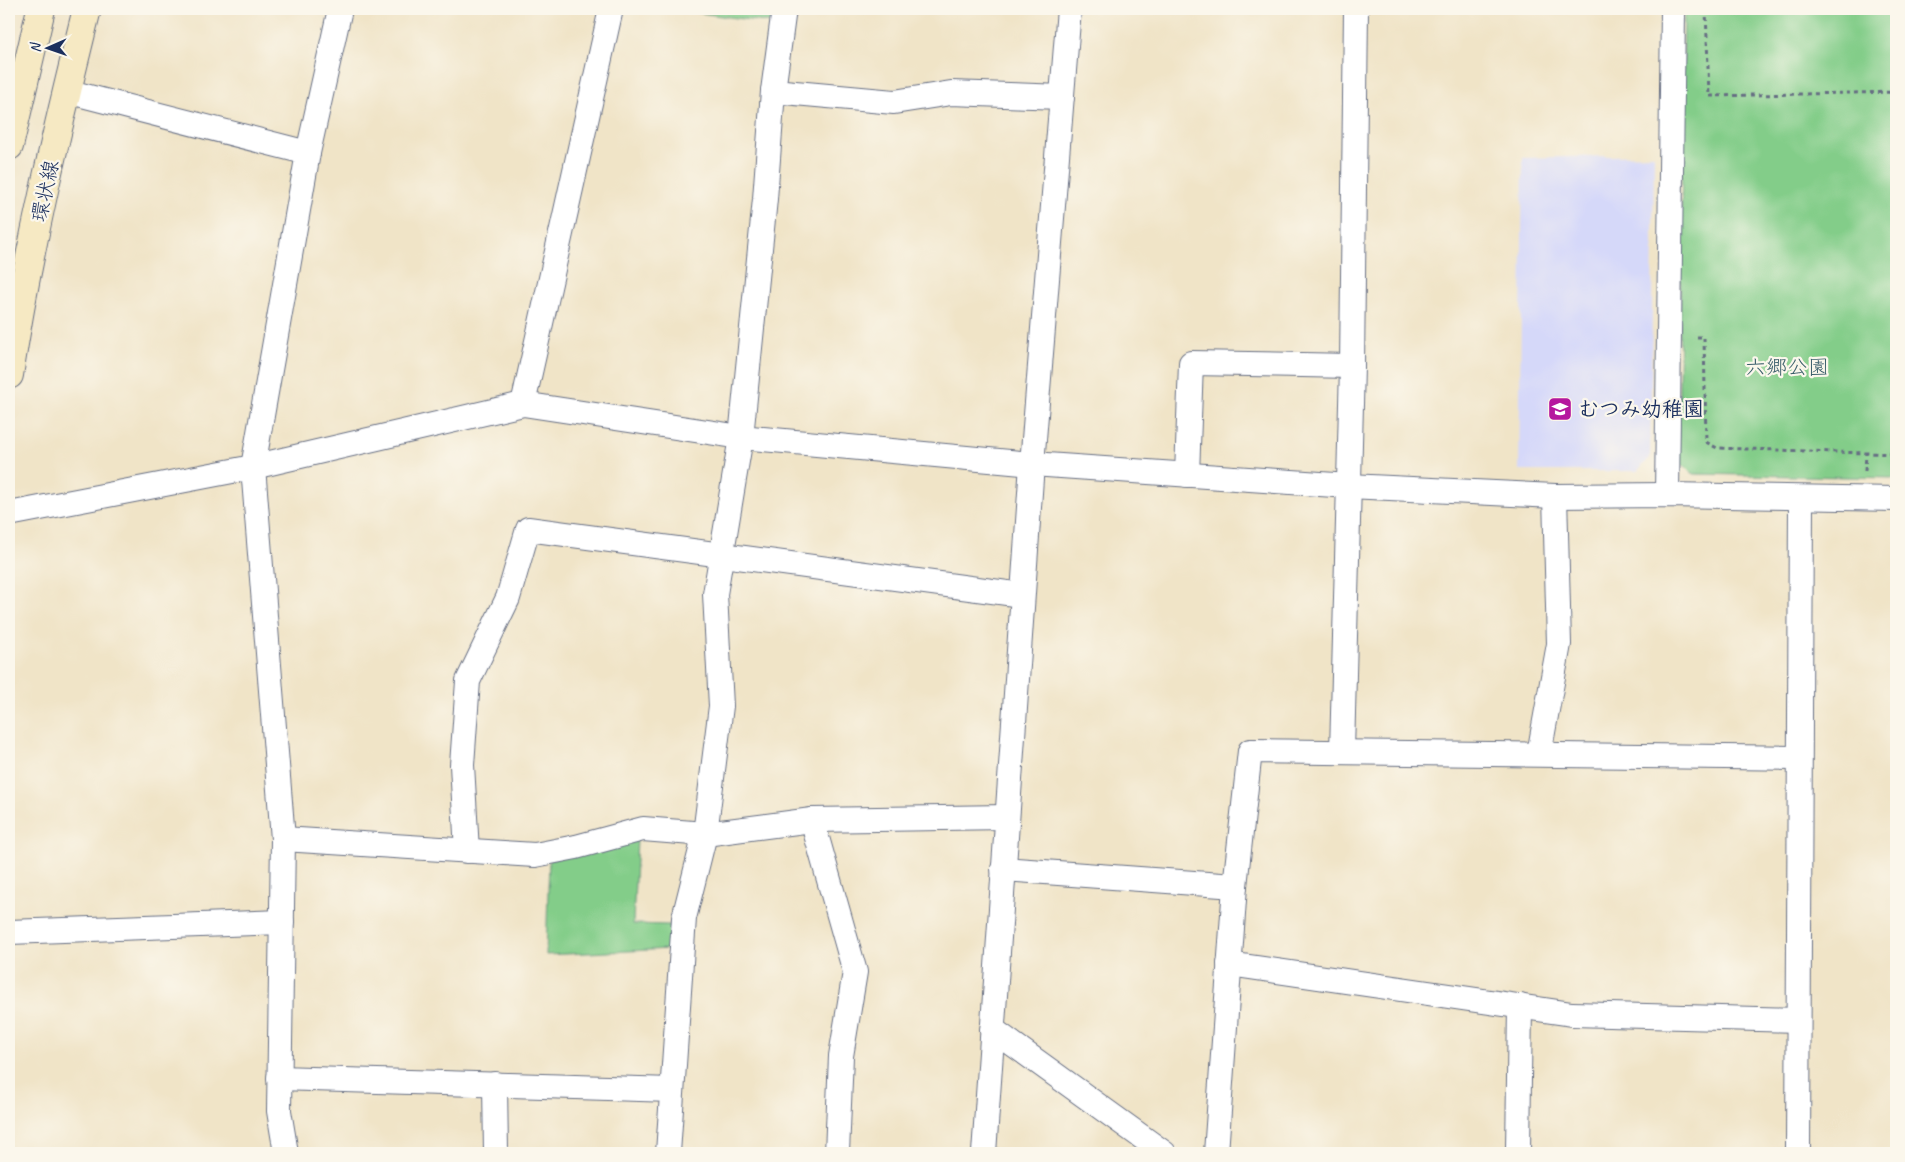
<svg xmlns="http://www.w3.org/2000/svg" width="1905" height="1162" font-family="Caveat,'Klee One',sans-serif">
	<rect width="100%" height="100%" fill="#fbf7ec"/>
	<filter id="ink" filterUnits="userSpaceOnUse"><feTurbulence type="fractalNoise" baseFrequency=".02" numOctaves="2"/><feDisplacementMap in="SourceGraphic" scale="10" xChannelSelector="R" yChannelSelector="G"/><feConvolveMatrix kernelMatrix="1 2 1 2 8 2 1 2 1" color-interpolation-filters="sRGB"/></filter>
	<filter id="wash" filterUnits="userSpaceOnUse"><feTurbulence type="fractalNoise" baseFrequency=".0096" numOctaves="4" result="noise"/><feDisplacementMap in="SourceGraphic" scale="20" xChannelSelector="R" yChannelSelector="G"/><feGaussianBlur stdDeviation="1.12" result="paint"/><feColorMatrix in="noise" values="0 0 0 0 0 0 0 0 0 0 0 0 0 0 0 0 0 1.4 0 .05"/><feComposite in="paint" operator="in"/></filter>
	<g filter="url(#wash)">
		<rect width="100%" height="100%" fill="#f0e4c7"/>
		<polygon fill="#d5d8f9" points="1654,155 1650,458 1637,471 1519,471 1523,158"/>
		<g fill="#83cd89" stroke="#4f7e74">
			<polygon points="671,9 774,9 772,23"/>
			<polygon points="1684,9 1896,9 1896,478 1694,474 1678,462"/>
			<polygon points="637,839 633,924 670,925 670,949 546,955 549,860"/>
		</g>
	</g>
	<g filter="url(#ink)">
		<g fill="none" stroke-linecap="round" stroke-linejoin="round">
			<defs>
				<g id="street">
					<polyline points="66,91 308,153"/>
					<polyline points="773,91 894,102 951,93 1062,97"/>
					<polyline points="523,404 611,9"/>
					<polyline points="1187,475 1191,363 1352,366"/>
					<polyline points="1667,495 1673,9"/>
					<polyline points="9,514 253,467 523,404 741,437 1032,464 1349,486 1555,496 1667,495 1896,499"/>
					<polyline points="1342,752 1352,366 1356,9"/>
					<polyline points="1539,754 1559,644 1555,496"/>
					<polyline points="812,820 855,972 841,1056 837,1153"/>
					<polyline points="283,839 535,855 576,847 643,829 705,834 812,820 1007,817"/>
					<polyline points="467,851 462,765 468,681 508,598 528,529 1022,595"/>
					<polyline points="1003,869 1235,886"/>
					<polyline points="9,932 282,922"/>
					<polyline points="1229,964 1572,1014 1798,1020"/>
					<polyline points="992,1029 1164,1153"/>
					<polyline points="279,1078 672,1090"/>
					<polyline points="495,1084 496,1153"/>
					<polyline points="1518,1151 1520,1006"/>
					<polyline points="286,1153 279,1111 283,839 253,467 308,153 340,9"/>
					<polyline points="668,1153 684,918 705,834 721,706 715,594 741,437 765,199 773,91 784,9"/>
					<polyline points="984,1153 1032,464 1069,9"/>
					<polyline points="1216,1153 1235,886 1250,751 1798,758"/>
					<polyline points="1798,1153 1801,498"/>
				</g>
				<g id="secondary">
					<polyline points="9,146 41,9"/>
					<path d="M9,375c19,-124 48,-245 78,-366"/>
				</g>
			</defs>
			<use href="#street" stroke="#666e83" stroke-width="26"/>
			<use href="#secondary" stroke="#666e83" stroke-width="30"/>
			<g stroke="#666e83" stroke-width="3" stroke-dasharray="4 4" stroke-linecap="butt">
				<polyline points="1706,9 1709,96 1896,92"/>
				<polyline points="1697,337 1704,337 1706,442 1717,448 1896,454"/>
				<polyline points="1865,471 1866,453"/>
			</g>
			<use href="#street" stroke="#fff" stroke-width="24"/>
			<use href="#secondary" stroke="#f6e9c3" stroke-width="28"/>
		</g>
	</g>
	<defs>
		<symbol id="school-square" viewBox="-11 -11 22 22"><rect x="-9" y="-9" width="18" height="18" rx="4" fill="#b5179e" stroke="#fbf7ec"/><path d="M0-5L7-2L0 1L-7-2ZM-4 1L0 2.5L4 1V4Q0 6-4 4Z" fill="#fff"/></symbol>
	</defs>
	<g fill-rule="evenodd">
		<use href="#school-square" x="1546" y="395" width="28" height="28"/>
	</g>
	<g text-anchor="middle" stroke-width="4.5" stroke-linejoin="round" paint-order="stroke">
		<g font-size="21" fill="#1b2f5e" stroke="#fbf7ec">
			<text transform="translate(45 191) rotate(-78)" y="7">環状線</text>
		</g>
		<g font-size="21" fill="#3a5e6b" stroke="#fbf7ec">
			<text x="1787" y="374">六郷公園</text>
		</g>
		<g font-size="21" font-weight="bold" fill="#1b2f5e" stroke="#fbf7ec" text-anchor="start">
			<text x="1578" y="416">むつみ幼稚園</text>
		</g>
	</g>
	<rect width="1905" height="1162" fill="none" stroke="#fbf7ec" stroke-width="30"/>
	<g transform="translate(48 48) rotate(268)" stroke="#fbf7ec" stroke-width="4" paint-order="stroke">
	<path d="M0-4L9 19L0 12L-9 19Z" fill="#1b2f5e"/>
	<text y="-8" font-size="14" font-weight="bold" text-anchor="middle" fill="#1b2f5e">N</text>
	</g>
</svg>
